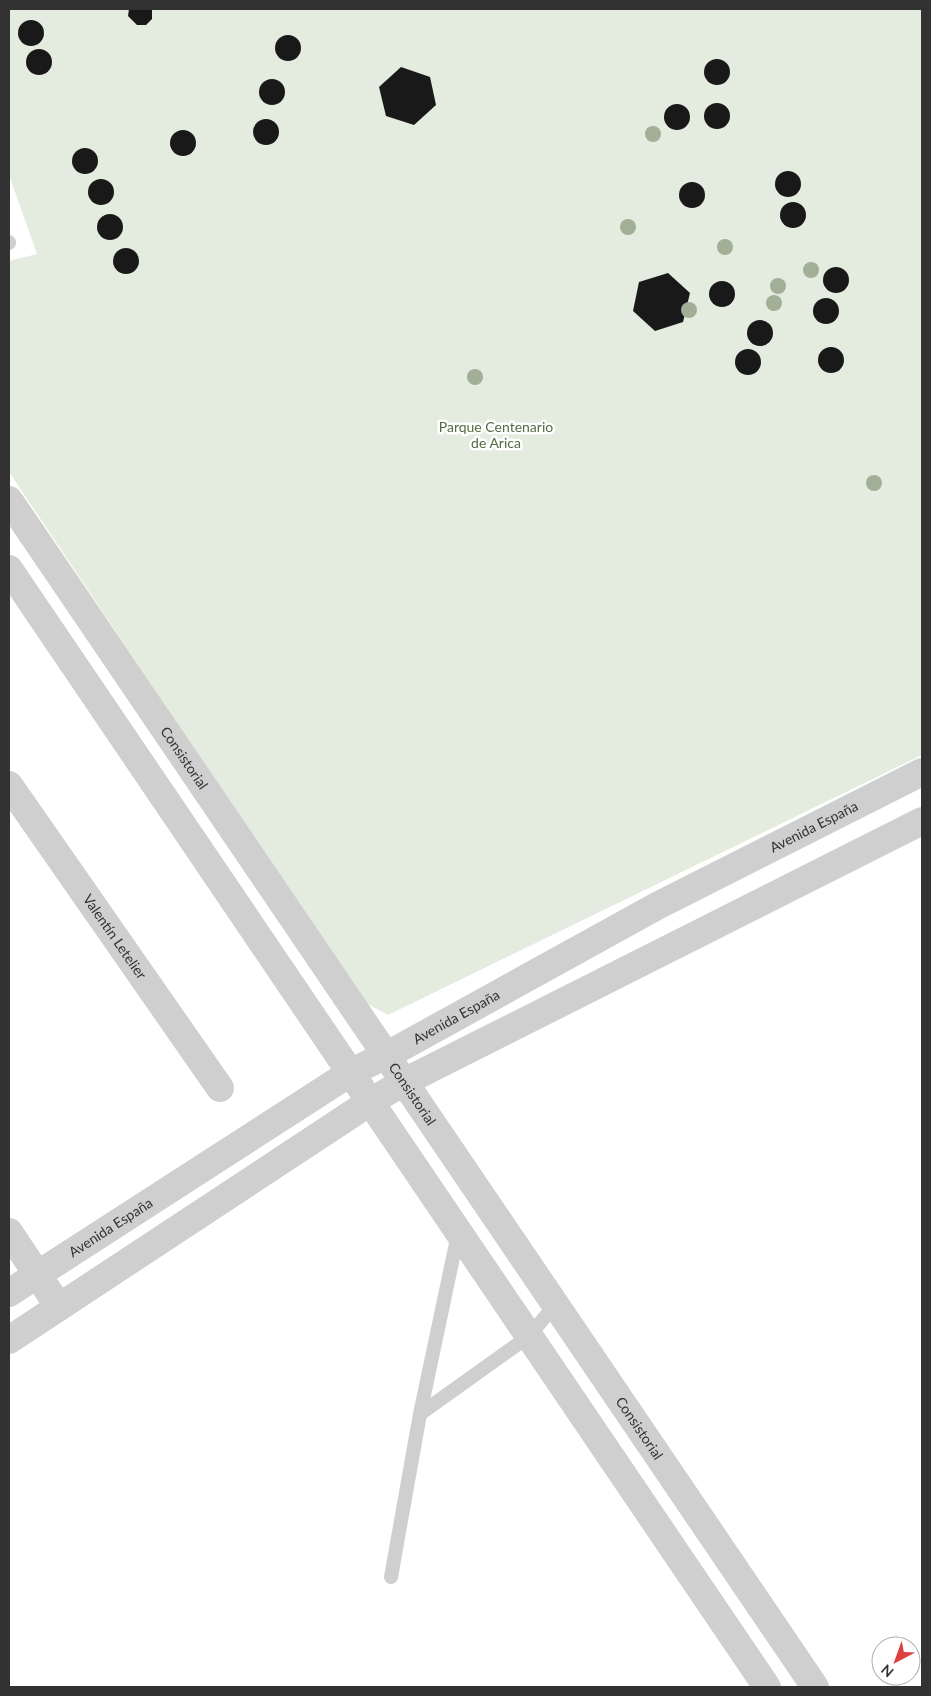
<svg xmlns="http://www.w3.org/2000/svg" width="931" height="1696" font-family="Lato,sans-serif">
	<rect width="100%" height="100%" fill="#fff"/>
	<polygon fill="#e4ebdf" points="9,9 922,9 922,755 388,1015 364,1002 9,472 9,261 37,254 9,175"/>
	<g fill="#191919">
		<polygon points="129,9 152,9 152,19 146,25 137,25 128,16"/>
		<circle cx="31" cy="33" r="13"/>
		<circle cx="288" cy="48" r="13"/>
		<circle cx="39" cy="62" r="13"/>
		<circle cx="717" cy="72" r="13"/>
		<polygon points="401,67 430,77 436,105 414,125 386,116 379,87"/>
		<circle cx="272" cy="92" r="13"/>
		<circle cx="717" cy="116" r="13"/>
		<circle cx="677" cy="117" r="13"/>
		<circle cx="266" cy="132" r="13"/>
		<circle cx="183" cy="143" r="13"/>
		<circle cx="85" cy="161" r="13"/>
		<circle cx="788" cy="184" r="13"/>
		<circle cx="101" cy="192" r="13"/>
		<circle cx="692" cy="195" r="13"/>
		<circle cx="793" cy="215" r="13"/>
		<circle cx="110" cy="227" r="13"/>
		<circle cx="126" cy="261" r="13"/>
		<circle cx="836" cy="280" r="13"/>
		<polygon points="668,273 690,293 683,322 655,331 633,311 639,282"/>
		<circle cx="722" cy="294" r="13"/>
		<circle cx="826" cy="311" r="13"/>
		<circle cx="760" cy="333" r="13"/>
		<circle cx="831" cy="360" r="13"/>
		<circle cx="748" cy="362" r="13"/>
	</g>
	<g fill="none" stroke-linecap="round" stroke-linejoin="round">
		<g stroke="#cfcfcf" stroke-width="14">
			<polyline points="9,242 9,243"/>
			<polyline points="420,1414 529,1336 555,1305"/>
			<polyline points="391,1577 420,1414 458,1234"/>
		</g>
		<g stroke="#cfcfcf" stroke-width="28">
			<path id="s1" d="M9,500l806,1187"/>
			<polyline points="9,569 767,1687"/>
			<path id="s2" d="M9,785l211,303"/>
			<polyline points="9,1232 59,1307"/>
		</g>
		<g stroke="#cfcfcf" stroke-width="28">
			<path id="s3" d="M9,1293l341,-220 50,-25 257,-142 265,-134"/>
			<polyline points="9,1340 370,1102 404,1082 922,821"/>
		</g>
	</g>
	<g fill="#a0af96">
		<circle cx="653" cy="134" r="8"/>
		<circle cx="628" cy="227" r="8"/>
		<circle cx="725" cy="247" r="8"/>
		<circle cx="811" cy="270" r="8"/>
		<circle cx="778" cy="286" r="8"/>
		<circle cx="774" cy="303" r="8"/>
		<circle cx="689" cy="310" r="8"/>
		<circle cx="475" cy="377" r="8"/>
		<circle cx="874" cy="483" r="8"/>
	</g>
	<g text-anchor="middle" stroke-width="5" stroke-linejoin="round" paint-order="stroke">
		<g font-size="14" fill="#526d41" stroke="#fff">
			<text x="496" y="432">Parque Centenario<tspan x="496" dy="16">de Arica</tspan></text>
		</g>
		<g font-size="14" fill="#323232" stroke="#fff">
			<text dy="5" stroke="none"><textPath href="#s1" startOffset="312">Consistorial</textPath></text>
			<text dy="5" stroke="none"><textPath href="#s3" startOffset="931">Avenida España</textPath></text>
			<text dy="5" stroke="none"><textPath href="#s2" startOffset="185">Valentín Letelier</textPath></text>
			<text dy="5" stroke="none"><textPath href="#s3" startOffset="526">Avenida España</textPath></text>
			<text dy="5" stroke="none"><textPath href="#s1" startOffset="718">Consistorial</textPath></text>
			<text dy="5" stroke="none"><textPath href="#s3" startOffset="121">Avenida España</textPath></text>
			<text dy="5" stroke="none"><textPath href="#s1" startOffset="1122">Consistorial</textPath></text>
		</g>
	</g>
	<rect width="931" height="1696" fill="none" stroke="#323232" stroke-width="20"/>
	<g transform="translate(896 1661) rotate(221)"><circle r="24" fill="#ffffff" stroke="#adadad"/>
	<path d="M0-4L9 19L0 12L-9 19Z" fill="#dd4040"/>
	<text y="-8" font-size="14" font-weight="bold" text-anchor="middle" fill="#323232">N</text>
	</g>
</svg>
